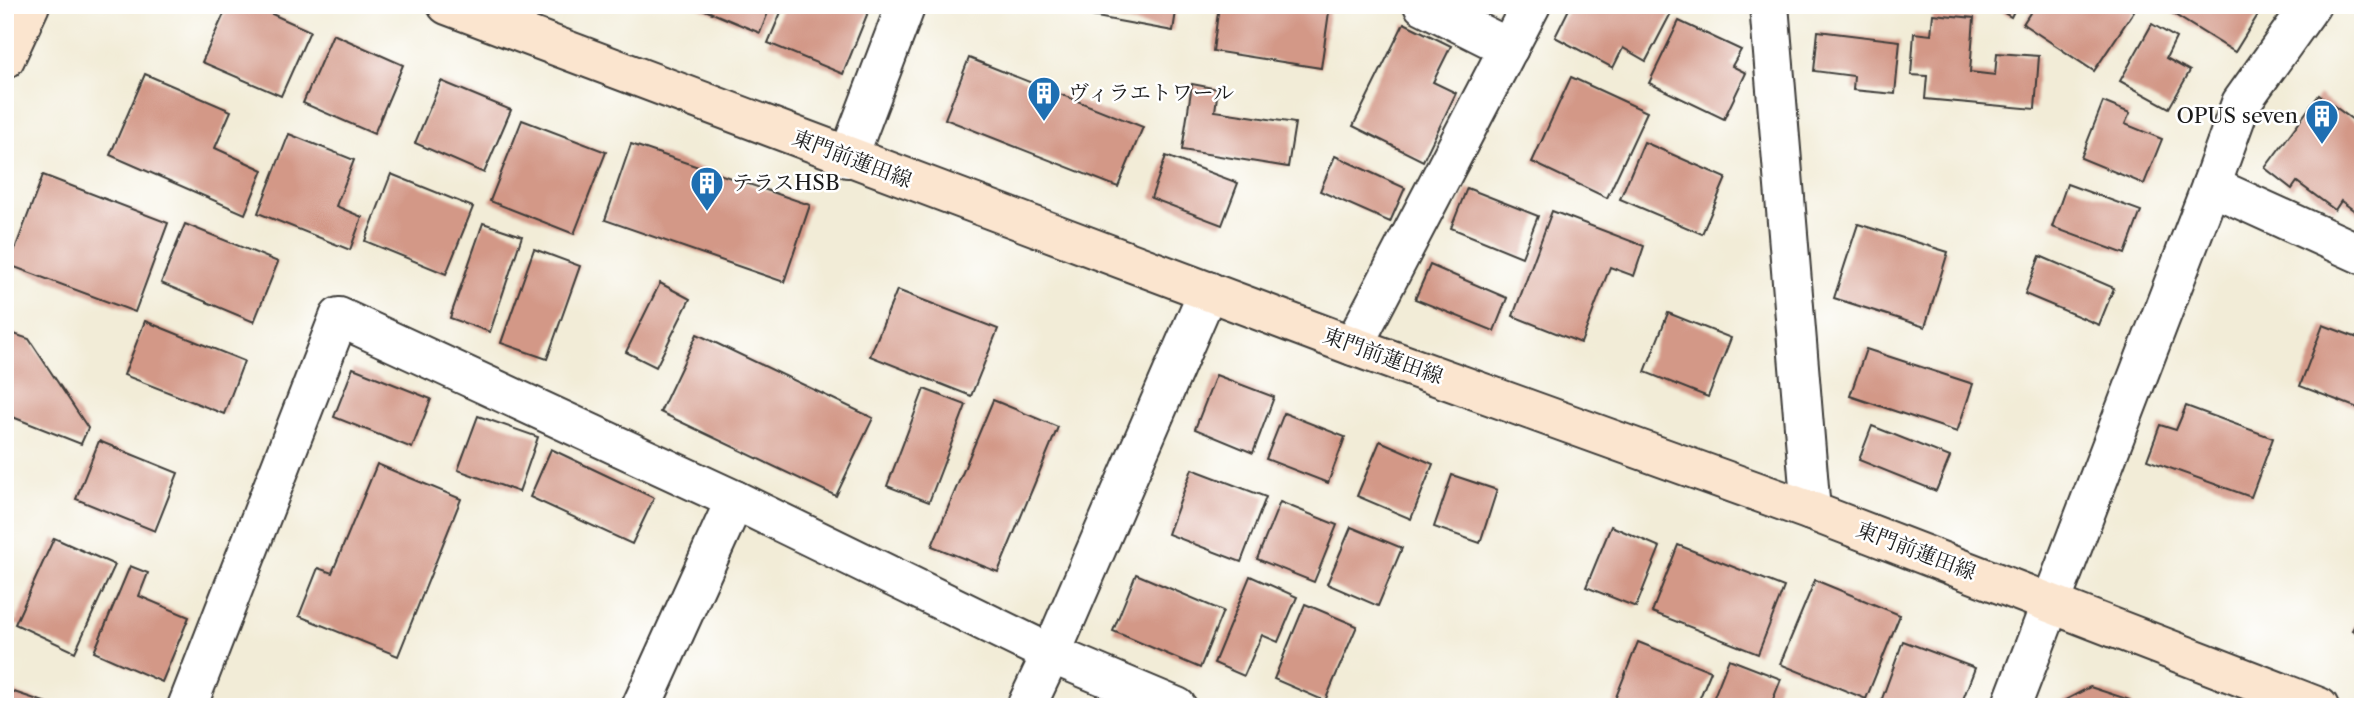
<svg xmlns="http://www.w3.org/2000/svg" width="2368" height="712" font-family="'Libre Caslon Text','Noto Serif JP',serif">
	<rect width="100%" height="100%" fill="#fff"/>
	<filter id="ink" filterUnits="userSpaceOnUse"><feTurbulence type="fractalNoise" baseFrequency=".0143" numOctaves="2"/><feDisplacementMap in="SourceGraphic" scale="14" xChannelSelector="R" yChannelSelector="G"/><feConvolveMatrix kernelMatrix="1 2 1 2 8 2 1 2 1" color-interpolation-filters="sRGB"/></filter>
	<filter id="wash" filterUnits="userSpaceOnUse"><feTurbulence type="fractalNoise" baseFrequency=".00686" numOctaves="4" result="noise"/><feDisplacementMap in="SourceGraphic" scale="28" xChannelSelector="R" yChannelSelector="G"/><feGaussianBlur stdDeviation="1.57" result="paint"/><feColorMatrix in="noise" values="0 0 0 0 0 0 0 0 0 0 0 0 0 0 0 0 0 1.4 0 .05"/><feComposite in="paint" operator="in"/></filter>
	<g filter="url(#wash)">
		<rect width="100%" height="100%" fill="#f2ecd7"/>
		<g id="blocks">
			<g fill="#d39887">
				<polygon points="228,5 252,5 310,31 281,96 202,62"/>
				<polygon points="693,5 771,5 760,33"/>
				<polygon points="784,5 871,5 843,74 768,43"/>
				<polygon points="1081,5 1177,5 1173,31 1080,14"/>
				<polygon points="1219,5 1330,5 1321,68 1213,51"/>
				<polygon points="1571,5 1662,5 1672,11 1646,61 1623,48 1613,68 1555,37"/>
				<polygon points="1991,5 2017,5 2011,17"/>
				<polygon points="2035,5 2125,5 2134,11 2094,71 2023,24"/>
				<polygon points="2159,5 2264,5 2235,52"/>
				<polygon points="1933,14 1974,18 1970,72 1995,75 1997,53 2039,56 2035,109 1925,99 1927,76 1911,75 1914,33 1931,35"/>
				<polygon points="1679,21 1741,50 1732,66 1746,73 1724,119 1649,83"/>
				<polygon points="1404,23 1451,46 1433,82 1456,93 1423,161 1353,126"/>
				<polygon points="2152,24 2176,38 2166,58 2190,71 2169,108 2120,81"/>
				<polygon points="1818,31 1900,41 1895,94 1853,90 1854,76 1814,71"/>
				<polygon points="333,34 403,65 374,134 303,103"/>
				<polygon points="969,58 1143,127 1118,187 945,119"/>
				<polygon points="145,74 231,111 215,148 263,170 245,214 110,155"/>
				<polygon points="1571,77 1647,112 1607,198 1532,162"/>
				<polygon points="441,81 511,110 484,173 415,143"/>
				<polygon points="1192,84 1218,89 1215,111 1295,123 1288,167 1182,150"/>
				<polygon points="2319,95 2360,125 2363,121 2363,217 2341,201 2335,210 2297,182 2292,189 2265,168"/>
				<polygon points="2103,102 2130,113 2125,124 2162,139 2144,184 2081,158"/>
				<polygon points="522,120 606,152 574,234 490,201"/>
				<polygon points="289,134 354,160 336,206 362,217 350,250 258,213"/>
				<polygon points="1644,142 1726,178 1702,234 1620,199"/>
				<polygon points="631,144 810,205 784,282 605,220"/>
				<polygon points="1166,156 1238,183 1222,225 1151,198"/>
				<polygon points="1335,156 1405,188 1390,222 1320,191"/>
				<polygon points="391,174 473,207 446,274 365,241"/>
				<polygon points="43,175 168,223 135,312 9,265"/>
				<polygon points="2067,184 2141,211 2125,254 2052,227"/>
				<polygon points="1467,188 1538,216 1522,257 1451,228"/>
				<polygon points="1552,211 1644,246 1634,276 1610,267 1581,343 1513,316"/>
				<polygon points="483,223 522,236 490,332 450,318"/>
				<polygon points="185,224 278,262 254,322 161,283"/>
				<polygon points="1858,224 1948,252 1925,327 1834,298"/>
				<polygon points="534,249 580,266 547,359 501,343"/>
				<polygon points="2040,256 2114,288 2099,325 2025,294"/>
				<polygon points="1430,265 1507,298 1494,331 1415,299"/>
				<polygon points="660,283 690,299 656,367 626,352"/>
				<polygon points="897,290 998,329 971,396 870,356"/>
				<polygon points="1668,313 1731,338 1708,397 1645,372"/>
				<polygon points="145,321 244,361 224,414 124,375"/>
				<polygon points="2323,325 2363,340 2363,410 2300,386"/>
				<polygon points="5,331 29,339 88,428 81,444 5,414"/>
				<polygon points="697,334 873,418 836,496 660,412"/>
				<polygon points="1866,349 1973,384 1957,432 1850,396"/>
				<polygon points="353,368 431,399 412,448 334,417"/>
				<polygon points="1216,375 1274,397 1253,453 1195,429"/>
				<polygon points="924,389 966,405 929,502 887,486"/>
				<polygon points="993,400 1058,427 998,572 932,546"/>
				<polygon points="2186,406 2273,438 2251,497 2147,460 2160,425 2176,430"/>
				<polygon points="1284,413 1345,437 1328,483 1266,459"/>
				<polygon points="478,416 538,437 519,492 458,470"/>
				<polygon points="1872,426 1950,457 1936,491 1859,460"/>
				<polygon points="99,441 178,473 155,531 76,499"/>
				<polygon points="1380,441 1433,464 1411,519 1357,496"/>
				<polygon points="551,449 654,498 632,544 530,497"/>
				<polygon points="377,464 461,499 398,656 299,616 318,568 332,573"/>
				<polygon points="1192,469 1266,497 1241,562 1168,534"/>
				<polygon points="1452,475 1497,490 1480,543 1434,527"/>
				<polygon points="1280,502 1337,525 1314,582 1257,559"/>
				<polygon points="1611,526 1660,547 1636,607 1586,587"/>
				<polygon points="1351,527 1402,548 1378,606 1327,584"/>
				<polygon points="54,538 115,565 75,652 15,624"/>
				<polygon points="1678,545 1784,587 1758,654 1652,612"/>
				<polygon points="130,566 148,573 139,596 189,617 162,682 94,652"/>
				<polygon points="1136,574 1223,611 1200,668 1113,631"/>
				<polygon points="1250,576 1297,597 1278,642 1262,635 1244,676 1214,663"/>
				<polygon points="1815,580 1900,615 1866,699 1780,664"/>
				<polygon points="1305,604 1357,626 1325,701 1274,679"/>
				<polygon points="2363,611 2363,636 2352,630"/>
				<polygon points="1903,641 1975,668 1960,707 1879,707"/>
				<polygon points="1638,642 1711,671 1696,707 1612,707"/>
				<polygon points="1729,659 1781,679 1770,707 1710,707"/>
				<polygon points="2090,687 2130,700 2134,707 2052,707"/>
				<polygon points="5,689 56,706 56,707 5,707"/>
			</g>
		</g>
	</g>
	<g filter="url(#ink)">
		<use href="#blocks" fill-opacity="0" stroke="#3c3b38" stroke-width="2"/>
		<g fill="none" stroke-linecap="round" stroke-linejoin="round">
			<defs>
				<g id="minor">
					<polyline points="1423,5 1509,48"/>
					<polyline points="1769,5 1811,511"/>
					<polyline points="848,158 906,5"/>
					<polyline points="2211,186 2363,255"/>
					<polyline points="1353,346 1531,5"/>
					<polyline points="187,707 339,317 735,500 1051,654 1177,707"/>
					<polyline points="641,707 735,500"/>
					<polyline points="1026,707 1051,654 1208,291"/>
					<polyline points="2011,707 2211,186 2241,103 2311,5"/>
				</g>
				<g id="secondary">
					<polyline points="447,5 1353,346 1811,511 2319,707"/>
					<polyline points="5,59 30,5"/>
				</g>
			</defs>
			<use href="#minor" stroke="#3c3b38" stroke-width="42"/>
			<use href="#secondary" stroke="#3c3b38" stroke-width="42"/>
			<use href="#minor" stroke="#fff" stroke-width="38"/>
			<use href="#secondary" stroke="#fbe5cf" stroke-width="38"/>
		</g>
	</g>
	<defs>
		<symbol id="building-pin" viewBox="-11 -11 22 30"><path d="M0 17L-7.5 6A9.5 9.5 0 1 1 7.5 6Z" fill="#1f6fb2" stroke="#fff"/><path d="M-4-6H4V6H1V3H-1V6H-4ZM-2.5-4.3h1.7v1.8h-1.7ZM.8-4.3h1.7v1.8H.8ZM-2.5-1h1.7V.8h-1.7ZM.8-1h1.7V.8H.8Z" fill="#fff"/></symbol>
	</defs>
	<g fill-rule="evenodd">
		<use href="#building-pin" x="1025" y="74" width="38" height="52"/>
		<use href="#building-pin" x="2303" y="97" width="38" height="52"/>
		<use href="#building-pin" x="688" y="164" width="38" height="52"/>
	</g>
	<g text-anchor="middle" stroke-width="5" stroke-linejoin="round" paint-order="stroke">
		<g font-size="21" fill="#1c1c1c" stroke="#fff" text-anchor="start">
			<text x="1068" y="100">ヴィラエトワール</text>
			<text x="2298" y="123" text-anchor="end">OPUS seven</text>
			<text x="732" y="190">テラスHSB</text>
		</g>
		<g font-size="21" fill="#1c1c1c" stroke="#fff">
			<text transform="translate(852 159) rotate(21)" y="7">東門前蓮田線</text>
			<text transform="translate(1383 356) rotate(20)" y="7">東門前蓮田線</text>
			<text transform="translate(1916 551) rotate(21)" y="7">東門前蓮田線</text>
		</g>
	</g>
	<rect width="2368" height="712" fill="none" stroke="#fff" stroke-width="28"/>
</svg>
